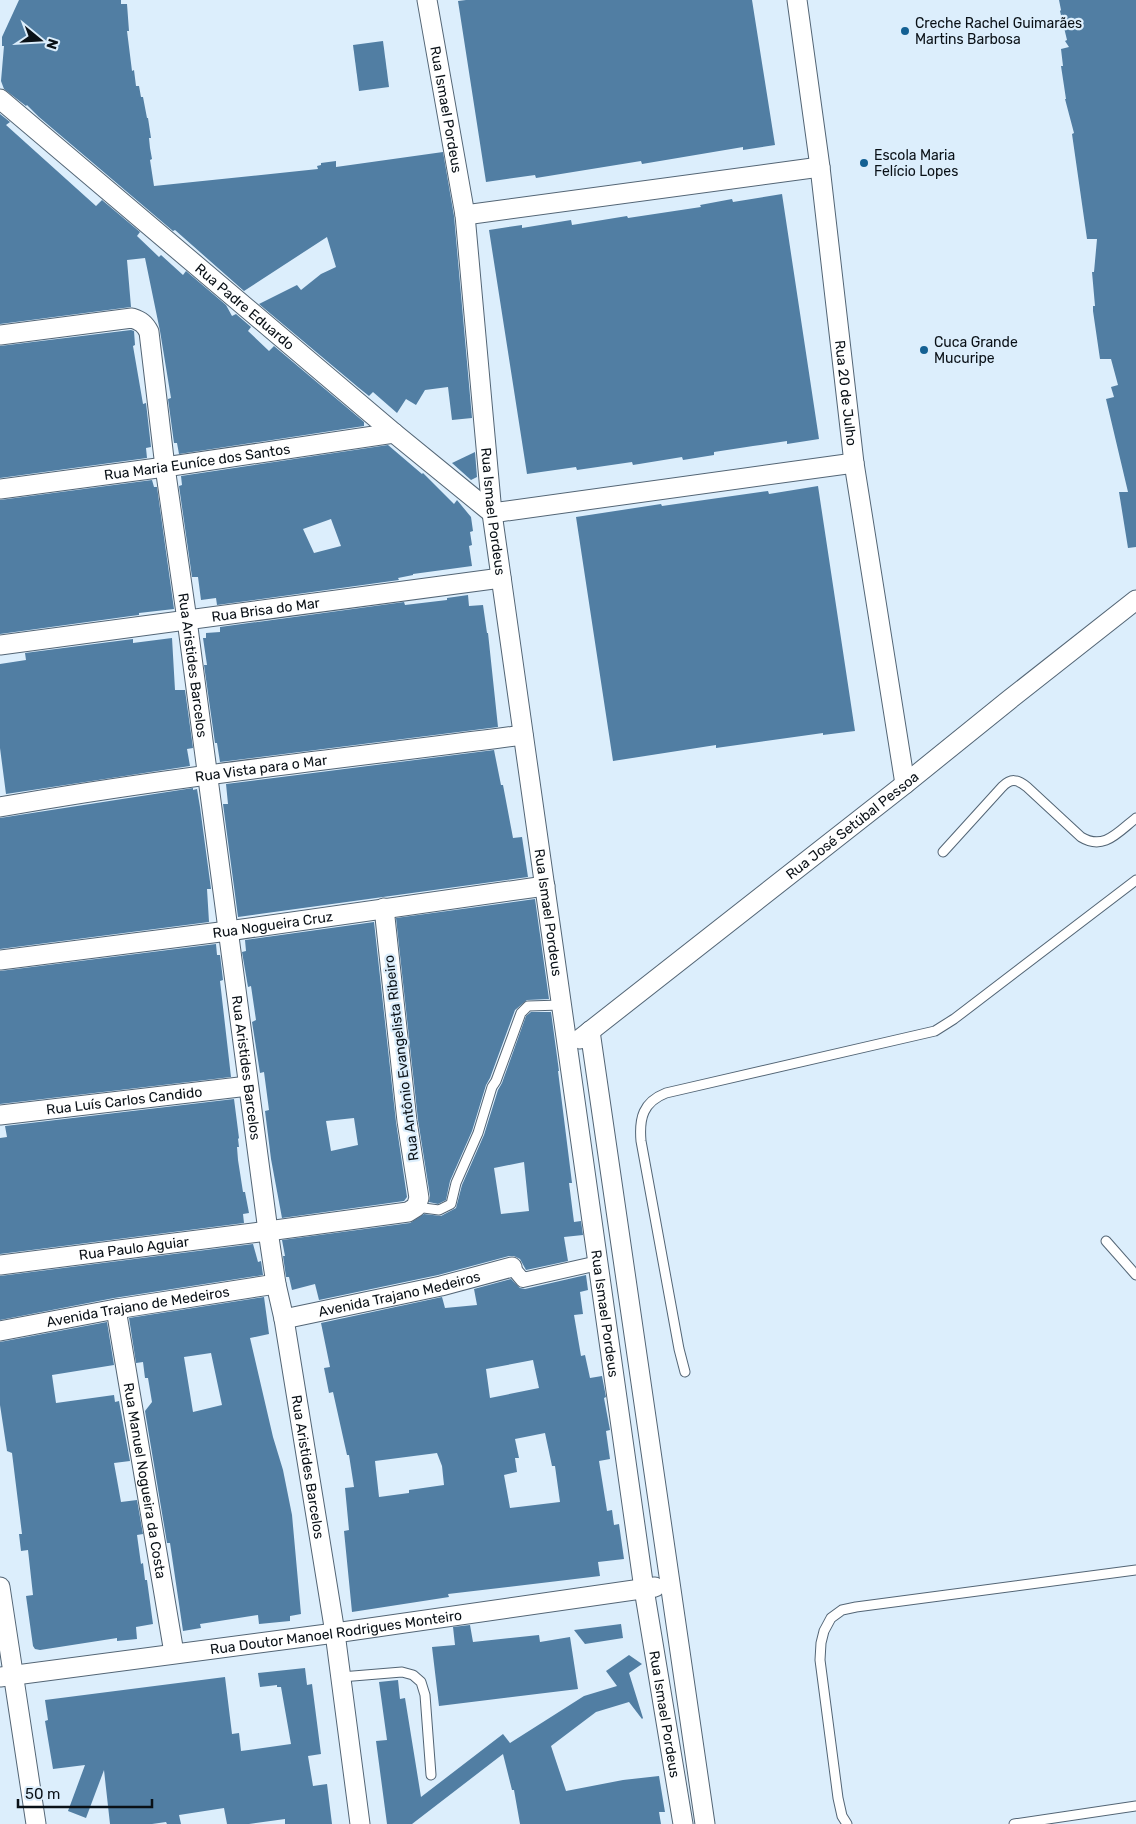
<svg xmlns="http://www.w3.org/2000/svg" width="1136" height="1824" font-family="Rubik,sans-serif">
	<rect width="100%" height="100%" fill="#dceefc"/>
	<g fill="#517ea3" fill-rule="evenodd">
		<polygon points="19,0 121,0 121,4 127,4 129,31 127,31 132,71 134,70 136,86 139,86 141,97 143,97 147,118 148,118 151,138 149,138 150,148 152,159 150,160 154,186 318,169 317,166 321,165 321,163 336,161 336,167 443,152 454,216 472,418 452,420 448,387 425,390 416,405 406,399 397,413 373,392 369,396 359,388 259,304 297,285 301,290 321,274 336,267 327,237 244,291 175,230 173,231 39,117 27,105 26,106 4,89 1,81 4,46 2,46 2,37"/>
		<polygon points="466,0 752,0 775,145 743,150 743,147 642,164 641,161 536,178 535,175 486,182 458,1"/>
		<polygon points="1059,0 1136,0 1136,547 1128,548 1119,492 1128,492 1106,399 1114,397 1111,387 1118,385 1111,359 1100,359 1093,311 1093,306 1095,306 1092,272 1094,272 1097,239 1087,239 1072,134 1074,133 1065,99 1066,99 1061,66 1063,66 1061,49 1069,47 1065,41 1067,40 1060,11 1061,10"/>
		<polygon points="383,41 389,87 359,91 353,45"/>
		<polygon points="0,114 10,122 6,125 96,206 102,200 140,232 137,236 159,257 161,255 183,275 186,271 226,305 232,316 236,314 251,327 248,331 269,351 274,346 364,422 364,426 179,454 177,443 174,443 168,399 171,398 160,331 145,258 127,260 131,307 0,324"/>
		<polygon points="782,194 819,439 787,444 787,441 753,446 714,452 714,455 683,460 682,457 633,465 632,462 577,470 576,467 527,474 489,230 522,225 522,228 571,220 572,225 627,216 628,218 701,207 700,205 732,199 733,202"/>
		<polygon points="131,330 134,331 135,345 133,346 143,404 146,403 151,447 146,448 147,458 0,478 0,346"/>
		<path d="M388,445l34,29 1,-1 31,31 3,-4 14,17 2,14 -3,1 2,13 -3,1 3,20 -59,8v1l-15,3 1,2 -182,25 -1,-7 -15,2 -3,-23h-6l-13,-91 3,-1 -1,-9zM331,519l10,27 -27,7 -11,-24z"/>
		<polygon points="475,452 477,477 471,480 452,463"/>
		<polygon points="152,480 154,487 157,487 174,609 139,613 139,615 131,616 0,634 0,500"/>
		<polygon points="818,486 855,731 823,735 823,733 716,748 716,745 613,761 576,517 661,504 662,506 768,491 769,494"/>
		<polygon points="468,595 469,606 483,605 487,633 488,633 498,727 220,762 217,743 215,743 204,665 207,665 203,638 206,638 206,633 220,632 220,627 404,602 405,605 447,600 447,598"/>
		<polygon points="172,638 175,690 185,690 193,748 187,749 190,766 6,794 0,748 0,664 26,660 25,653 133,639 133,643"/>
		<polygon points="494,750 501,785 503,785 513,838 522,837 528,877 238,917 223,804 228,804 226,784"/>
		<polygon points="193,788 193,790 197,789 200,807 211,889 207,889 209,922 0,949 0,818"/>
		<polygon points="535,899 549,999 527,1000 515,1010 490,1078 486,1085 472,1131 450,1181 446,1200 438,1204 429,1202 430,1196 418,1120 396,918"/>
		<path d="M374,922l22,200 11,75 -3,4 -122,17 -11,-59 -6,-48 4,-1 -5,-38 -4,1 -8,-51 4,-2 -5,-34 -3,1 -6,-35 4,-1 -1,-11zM354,1118l4,27 -27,6 -5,-30z"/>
		<polygon points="216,944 217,955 220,955 223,980 220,981 231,1077 0,1104 0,971"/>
		<path d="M531,1012h20l8,59h-1l14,112h-3l5,39 7,-1 2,14 -19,2 4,24 -42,9 -6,-11 -6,-3h-5l-71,19 -119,25 -4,-16 -23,6 -3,-13h-3l-3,-21h2l-3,-16 128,-17 14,-9 17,2 15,-8 6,-23 22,-50 14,-45 4,-7 24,-67zM524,1162l5,49 -28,3 -7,-46z"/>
		<polygon points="234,1099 239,1138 238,1139 239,1147 237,1147 238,1160 243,1192 245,1192 249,1213 243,1214 244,1223 0,1254 0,1138 7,1137 5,1126"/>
		<polygon points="253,1244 258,1262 261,1261 263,1275 114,1298 0,1320 0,1276"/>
		<path d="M586,1275l2,15 -8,2 3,22 -9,1 7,41 4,-1 5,23 12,-2 4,21 -2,1 6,32 -4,1 4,28 -11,2 8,50 5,-1 2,15 5,-1 5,35 -26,3 2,14 -152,18 1,3 -97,15 -8,-81 5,-1 -4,-42 9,-1 -5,-32h-2l-14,-63 -4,1 -5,-25 6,-1 -9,-44 121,-26 3,11 32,-3 -3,-16 37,-10 9,9 5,1zM533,1360l6,28 -49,10 -4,-29zM545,1433l7,33h3l5,36 -50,6 -6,-33 13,-3 -2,-14h4l-4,-19zM437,1453l5,13 2,19 -35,5v3l-30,4 -4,-36z"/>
		<path d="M264,1297l5,37 -19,4 23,99 10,33 9,45 9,99 -11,2v5l-31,3 -1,-9 -58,9 1,4 -18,3 -13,-88h-3l-22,-132 7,-9 -4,-24h-3l-2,-16 -7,1 -7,-45zM211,1353l11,52 -29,7 -9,-55z"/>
		<polygon points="107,1322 114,1365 52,1375 56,1403 114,1395 115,1402 119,1401 130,1461 114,1463 121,1502 137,1500 143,1534 137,1535 141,1564 143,1563 145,1580 147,1580 153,1624 136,1627 137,1639 117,1641 117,1638 40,1650 35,1649 33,1646 26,1596 33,1595 28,1550 21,1551 19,1534 22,1534 12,1453 7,1451 0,1405 0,1342"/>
		<polygon points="621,1624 623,1638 585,1644 574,1630"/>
		<polygon points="470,1625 473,1642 539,1635 540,1642 570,1637 578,1689 439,1706 432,1647 455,1645 453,1627"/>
		<polygon points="629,1655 642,1664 629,1673 643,1718 642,1719 629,1702 596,1712 551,1746 566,1791 623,1780 659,1776 665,1812 659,1812 661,1824 520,1824 514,1790 512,1790 503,1754 412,1824 387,1824 376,1741 387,1740 379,1682 398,1680 400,1699 405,1698 421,1797 503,1734 510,1743 584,1696 617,1686 606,1671"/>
		<polygon points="305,1668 307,1685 312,1684 321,1754 308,1756 313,1786 327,1784 332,1824 285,1824 285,1819 249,1824 227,1824 224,1808 179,1815 181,1824 167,1824 166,1822 152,1824 110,1824 104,1770 86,1818 68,1811 85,1765 53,1769 45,1721 48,1720 45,1700 225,1677 232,1734 239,1733 241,1751 291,1744 281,1687 277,1687 277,1685 260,1687 258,1673"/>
	</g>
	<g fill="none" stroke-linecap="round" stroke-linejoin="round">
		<defs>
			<g id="service">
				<path d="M943,852l59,-65c9,-9 15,-8 25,0l54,50c23,14 37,-5 55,-19"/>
				<polyline points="416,1207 439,1210 451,1204 456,1183 478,1133 492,1087 496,1081 521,1013 528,1006 561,1005"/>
				<polyline points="1106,1241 1136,1275"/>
				<path d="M685,1372l-6,-23 -38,-208c-2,-23 2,-39 25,-48l269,-62 19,-12 182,-139"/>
				<polyline points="341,1677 402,1672 413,1675 421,1682 425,1695 431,1775"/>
				<polyline points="847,1824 842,1816 838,1798 820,1660 821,1643 824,1631 831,1618 842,1610 856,1607 1136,1570"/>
				<polyline points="1014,1824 1136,1806"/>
			</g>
			<polyline id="pedestrian" points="512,1267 523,1280 598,1263"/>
			<g id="minor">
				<path id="s1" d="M427,0l38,215 27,298 152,1076 39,235"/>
				<path id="s2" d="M797,0l23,167 34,296 51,321"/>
				<path id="s3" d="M0,99l394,334 98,80 362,-50"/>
				<polyline points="465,215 820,167"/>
				<path id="s4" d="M0,335l132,-17c9,3 13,6 17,14l16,135 22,153 81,611 8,53 8,35 51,314 25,191"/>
				<path id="s5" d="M0,489l165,-22 229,-34"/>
				<path id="s6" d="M0,645l501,-67"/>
				<path id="s7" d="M0,807c173,-31 349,-49 523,-72"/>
				<path id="s8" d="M0,960l228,-29 317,-45"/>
				<polyline points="590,1031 705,1824"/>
				<path id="s9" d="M580,1039l325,-255 104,-84 127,-100"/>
				<path id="s10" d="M0,1115l248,-29"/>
				<path id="s11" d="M0,1265l268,-34 140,-19 8,-5 3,-9 -12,-77 -23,-213"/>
				<path id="s12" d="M116,1309l58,344"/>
				<path id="s13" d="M284,1319l157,-33 71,-19"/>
				<path id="s14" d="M0,1331l116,-22 160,-25"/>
				<polyline points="0,1587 36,1824"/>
				<path id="s15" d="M0,1677l335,-44 320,-46"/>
			</g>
		</defs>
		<use href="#service" stroke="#536575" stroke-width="11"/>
		<use href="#pedestrian" stroke="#536575" stroke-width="16"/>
		<use href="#minor" stroke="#536575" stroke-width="21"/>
		<use href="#service" stroke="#fff" stroke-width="9"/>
		<use href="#pedestrian" stroke="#fff" stroke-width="14"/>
		<use href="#minor" stroke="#fff" stroke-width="19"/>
	</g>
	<g fill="#136093" stroke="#dceefc" stroke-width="2">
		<circle cx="905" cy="31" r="5"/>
		<circle cx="864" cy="163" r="5"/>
		<circle cx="924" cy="350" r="5"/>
	</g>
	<g text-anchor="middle" stroke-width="4.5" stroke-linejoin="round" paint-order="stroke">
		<g font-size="14" fill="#0a1117" stroke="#dceefc" text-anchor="start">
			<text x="915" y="28">Creche Rachel Guimarães<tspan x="915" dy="16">Martins Barbosa</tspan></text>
			<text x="874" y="160">Escola Maria<tspan x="874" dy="16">Felício Lopes</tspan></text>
			<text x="934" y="347">Cuca Grande<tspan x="934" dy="16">Mucuripe</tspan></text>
		</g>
		<g font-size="14" fill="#0a1117" stroke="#dceefc">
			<text dy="5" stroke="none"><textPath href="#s1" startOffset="111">Rua Ismael Pordeus</textPath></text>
			<text dy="5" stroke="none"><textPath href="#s3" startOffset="321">Rua Padre Eduardo</textPath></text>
			<text dy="5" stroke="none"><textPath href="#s2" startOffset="396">Rua 20 de Julho</textPath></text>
			<text dy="5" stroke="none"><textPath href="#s5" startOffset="199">Rua Maria Euníce dos Santos</textPath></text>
			<text dy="5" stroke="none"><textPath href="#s1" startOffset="516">Rua Ismael Pordeus</textPath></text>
			<text dy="5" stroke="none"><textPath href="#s6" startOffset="268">Rua Brisa do Mar</textPath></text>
			<text dy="5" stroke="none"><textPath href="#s4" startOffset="492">Rua Aristides Barcelos</textPath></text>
			<text dy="5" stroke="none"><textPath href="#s7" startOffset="264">Rua Vista para o Mar</textPath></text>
			<text dy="5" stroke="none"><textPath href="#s9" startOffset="346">Rua José Setúbal Pessoa</textPath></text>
			<text dy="5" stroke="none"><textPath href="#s1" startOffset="921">Rua Ismael Pordeus</textPath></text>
			<text dy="5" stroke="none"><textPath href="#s8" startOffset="275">Rua Nogueira Cruz</textPath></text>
			<text transform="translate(401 1058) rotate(-97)" y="5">Rua Antônio Evangelista Ribeiro</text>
			<text dy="5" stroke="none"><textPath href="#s4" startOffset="898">Rua Aristides Barcelos</textPath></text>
			<text dy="5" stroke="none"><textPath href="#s10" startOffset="125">Rua Luís Carlos Candido</textPath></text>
			<text dy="5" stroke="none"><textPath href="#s11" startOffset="135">Rua Paulo Aguiar</textPath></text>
			<text dy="5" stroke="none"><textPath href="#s13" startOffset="118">Avenida Trajano Medeiros</textPath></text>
			<text dy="5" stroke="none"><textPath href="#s14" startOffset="140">Avenida Trajano de Medeiros</textPath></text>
			<text dy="5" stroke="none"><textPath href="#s1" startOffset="1326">Rua Ismael Pordeus</textPath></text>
			<text dy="5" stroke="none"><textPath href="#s4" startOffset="1302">Rua Aristides Barcelos</textPath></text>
			<text dy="5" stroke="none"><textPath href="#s12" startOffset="174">Rua Manuel Nogueira da Costa</textPath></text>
			<text dy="5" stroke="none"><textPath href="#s15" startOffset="339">Rua Doutor Manoel Rodrigues Monteiro</textPath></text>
			<text dy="5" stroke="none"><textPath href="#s1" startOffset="1731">Rua Ismael Pordeus</textPath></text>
		</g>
	</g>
	<g transform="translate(40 40) rotate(108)" stroke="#dceefc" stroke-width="4" paint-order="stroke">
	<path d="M0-4L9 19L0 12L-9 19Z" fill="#0a1117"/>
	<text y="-8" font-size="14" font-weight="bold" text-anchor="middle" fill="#0a1117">N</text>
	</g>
	<path d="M18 1799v8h134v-8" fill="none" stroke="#0a1117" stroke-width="2.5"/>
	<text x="25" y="1799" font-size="15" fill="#0a1117" stroke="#dceefc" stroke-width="4" paint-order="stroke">50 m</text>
</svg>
